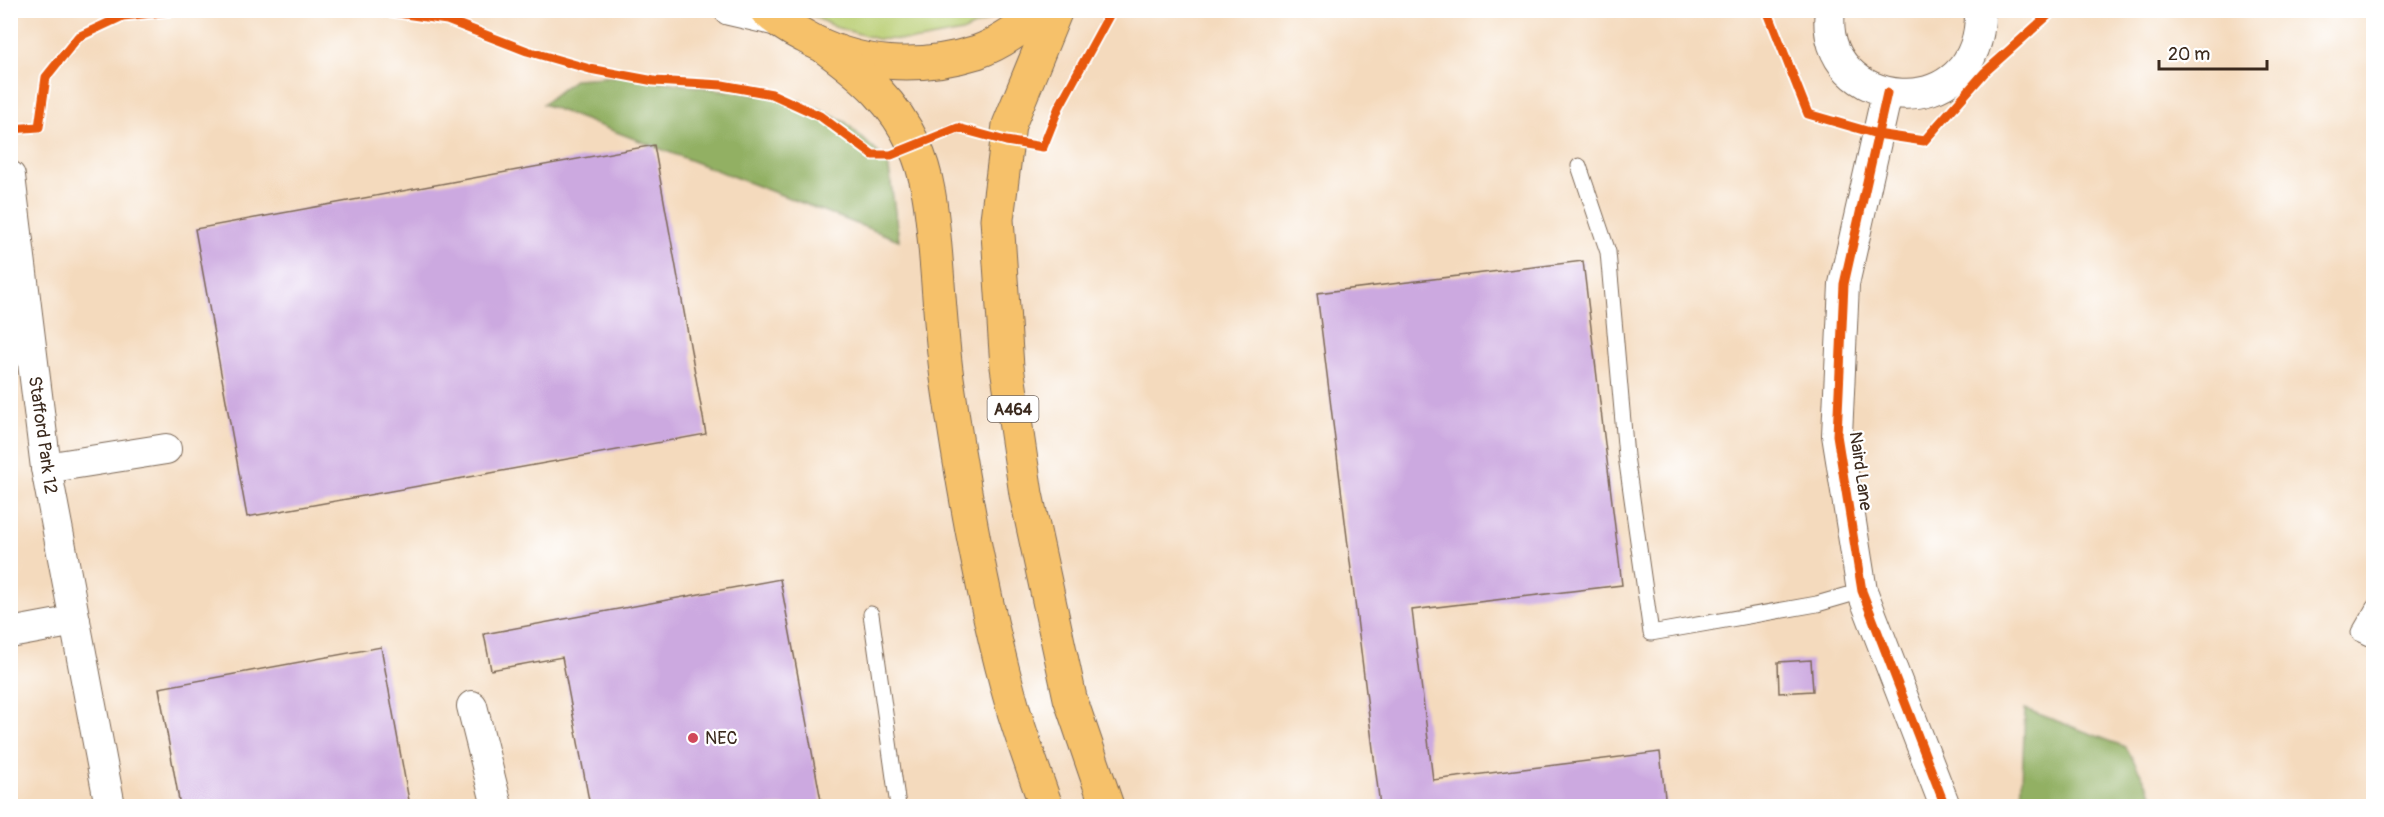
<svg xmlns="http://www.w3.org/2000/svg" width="2384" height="817" font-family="Pangolin,sans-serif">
	<rect width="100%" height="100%" fill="#fff"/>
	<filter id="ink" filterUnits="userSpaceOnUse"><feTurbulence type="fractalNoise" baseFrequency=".0167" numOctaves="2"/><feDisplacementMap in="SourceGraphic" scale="12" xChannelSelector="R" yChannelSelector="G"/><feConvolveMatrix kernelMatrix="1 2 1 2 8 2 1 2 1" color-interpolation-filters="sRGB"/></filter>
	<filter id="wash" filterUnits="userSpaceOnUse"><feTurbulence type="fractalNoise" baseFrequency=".008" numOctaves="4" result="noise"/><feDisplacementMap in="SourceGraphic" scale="24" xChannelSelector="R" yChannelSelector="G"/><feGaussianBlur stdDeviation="1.35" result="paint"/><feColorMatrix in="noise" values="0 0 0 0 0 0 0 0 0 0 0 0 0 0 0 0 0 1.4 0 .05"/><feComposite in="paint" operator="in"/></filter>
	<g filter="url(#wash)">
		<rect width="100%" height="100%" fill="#f4dabd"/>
		<polygon fill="#b8cd71" stroke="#7a7c48" stroke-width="1.5" points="803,11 1007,11 962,32 919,40 877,39 835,27"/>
		<g fill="#92b063" stroke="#666d40" stroke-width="1.5">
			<polygon points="621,76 801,101 845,122 888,162 899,240 543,104 575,79"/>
			<polygon points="2025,709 2126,747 2159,806 2021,806"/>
		</g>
		<g id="blocks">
			<g fill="#cca9e0">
				<polygon points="654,145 706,434 247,517 195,229"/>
				<polygon points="1583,261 1622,585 1412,610 1433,780 1660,752 1666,806 1380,806 1317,293"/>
				<polygon points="780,579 822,806 590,806 562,657 491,670 484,634"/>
				<polygon points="381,647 410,806 180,806 159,688"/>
				<polygon points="1811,660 1813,691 1779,693 1778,662"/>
			</g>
		</g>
	</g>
	<g filter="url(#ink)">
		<use href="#blocks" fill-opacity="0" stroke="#7c6856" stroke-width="1.5"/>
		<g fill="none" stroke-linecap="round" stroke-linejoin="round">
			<defs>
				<g id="service">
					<polyline points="1579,166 1608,252 1626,456 1651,633 1817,604 1862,591"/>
					<polyline points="2374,607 2359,633 2374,640"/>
					<polyline points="871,614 898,806"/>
				</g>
				<g id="minor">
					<polyline points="729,10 777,21"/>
					<path d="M1830,10c-13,103 153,120 150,0"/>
					<polyline points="1887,93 1844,284 1837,435 1862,591 1945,806"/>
					<polyline points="10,176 46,468 110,806"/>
					<polyline points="46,468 166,449"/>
					<polyline points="10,633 75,621"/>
					<polyline points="472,706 497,806"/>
				</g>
				<g id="trunk">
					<path d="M766,10c12,12 24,19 38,26 53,31 115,34 173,16 25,-9 46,-25 66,-42"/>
					<polyline points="1056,10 1009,125 997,219 1007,367 1026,494 1070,698 1107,806"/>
					<path d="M827,49c38,28 67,53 87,96 15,31 18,69 21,102 4,44 6,88 12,131 16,112 36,225 67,334 10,32 21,63 32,94"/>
				</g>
			</defs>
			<use href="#service" stroke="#7c6856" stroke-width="17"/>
			<use href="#minor" stroke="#7c6856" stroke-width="32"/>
			<use href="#trunk" stroke="#7c6856" stroke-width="35"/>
			<use href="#service" stroke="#fff" stroke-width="15"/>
			<use href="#minor" stroke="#fff" stroke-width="30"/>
			<use href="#trunk" stroke="#f6c16b" stroke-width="33"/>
			<defs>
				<g id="cycleway">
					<polyline points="377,10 447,20 527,51 590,69 654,81 722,85 772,94 820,116 873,155 891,155 958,128 1006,141 1043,147 1059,107 1112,10"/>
					<polyline points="1767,10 1808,114 1877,134 1924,141 1985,72 2054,10"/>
					<polyline points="1887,93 1844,284 1837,435 1862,591 1945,806"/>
					<polyline points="10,129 39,127 46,77 78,37 123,16 182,10"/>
				</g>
			</defs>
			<use href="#cycleway" stroke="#fff" stroke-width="13"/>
			<use href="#cycleway" stroke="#e8590c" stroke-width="9"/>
		</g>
	</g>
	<circle fill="#d1495b" stroke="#fff" stroke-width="2" cx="693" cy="738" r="6"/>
	<g text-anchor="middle" stroke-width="4.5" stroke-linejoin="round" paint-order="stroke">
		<rect fill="#fff" stroke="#766a62" stroke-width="1.5" x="987.5" y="396" width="51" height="26" rx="4.5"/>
		<g font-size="16" font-weight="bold" fill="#3b2a1e">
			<text x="1013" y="415">A464</text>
		</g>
		<g font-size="18" fill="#3b2a1e" stroke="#fff">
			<text transform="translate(43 435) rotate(82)" y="6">Stafford Park 12</text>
			<text transform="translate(1861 471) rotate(82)" y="6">Naird Lane</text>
		</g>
		<g font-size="18" fill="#3b2a1e" stroke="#fff" text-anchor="start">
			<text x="705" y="744">NEC</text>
		</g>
	</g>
	<rect width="2384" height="817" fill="none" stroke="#fff" stroke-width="36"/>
	<path d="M2159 60v9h108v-9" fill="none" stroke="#3b2a1e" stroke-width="3"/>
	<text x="2168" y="60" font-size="18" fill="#3b2a1e" stroke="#ffffff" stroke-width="4.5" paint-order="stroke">20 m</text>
</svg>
